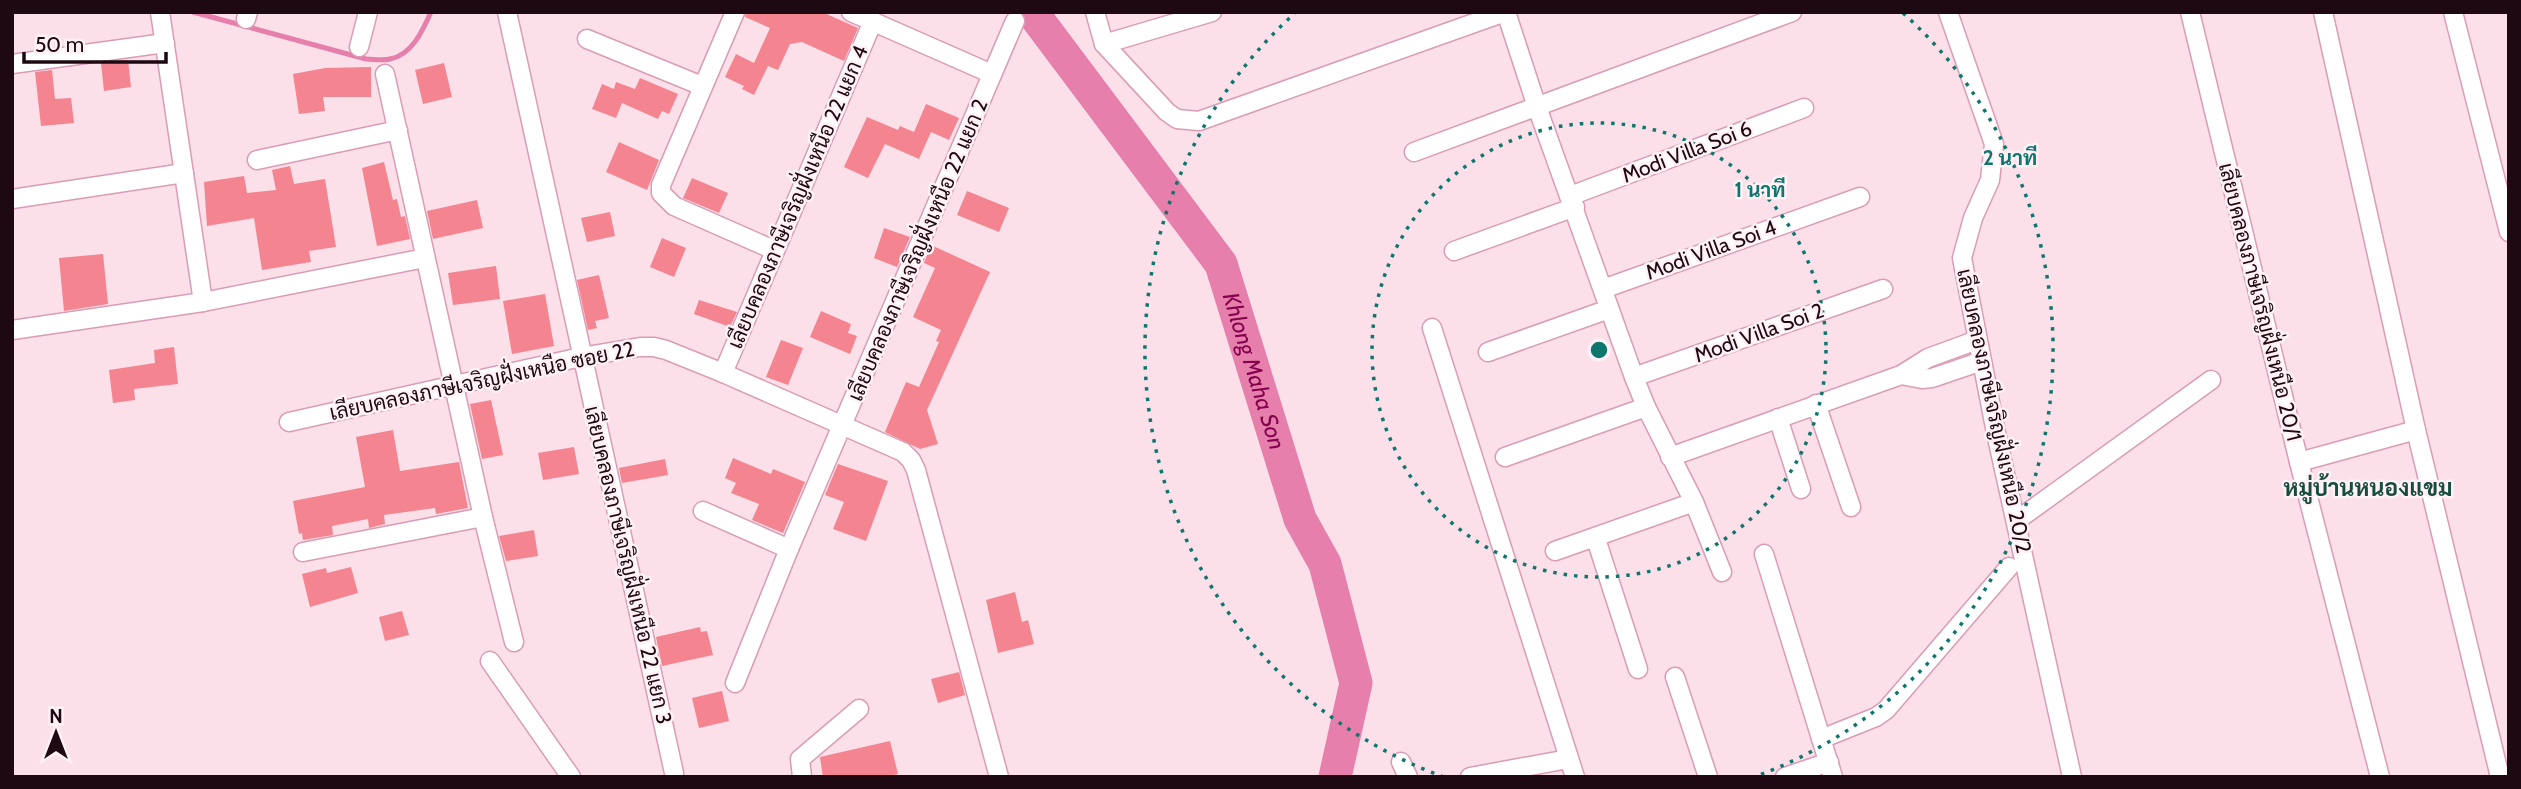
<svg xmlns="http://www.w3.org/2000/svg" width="2521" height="789" font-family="Cabin,Sarabun,sans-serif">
	<rect width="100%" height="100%" fill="#fbdfe9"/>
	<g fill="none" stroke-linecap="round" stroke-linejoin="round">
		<path stroke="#e67fab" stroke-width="5" d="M193,12l173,47c7,0 17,2 24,0 22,-4 33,-29 41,-47"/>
		<path stroke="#e67fab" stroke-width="33" id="s1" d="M1032,12l189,252 79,255 25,45 31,119 -21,94"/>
	</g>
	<g fill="#f38490">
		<polygon points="746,12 822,12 858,28 844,61 802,42 790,44 778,70 768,66 754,95 742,89 744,86 725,77 736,54 754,63 770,28 745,17"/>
		<polygon points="128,60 131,87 104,91 101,63"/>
		<polygon points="444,63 452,97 423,104 415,70"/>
		<polygon points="371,67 371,97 323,97 325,111 299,114 293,74 325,68"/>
		<polygon points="52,70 55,99 71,98 74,123 41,126 35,72"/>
		<polygon points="640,78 678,94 669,114 662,111 658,119 622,103 616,118 592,109 602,84 614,89 616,82 635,89"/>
		<polygon points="926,104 959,118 949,140 931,132 919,159 885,144 868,178 844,167 867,117 898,130 900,126 914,132"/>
		<polygon points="619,142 659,160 647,190 606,172"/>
		<polygon points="384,162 393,200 397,199 401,217 405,216 410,239 377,246 362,168"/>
		<polygon points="290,166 294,184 325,179 336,247 309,251 311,262 262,270 254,218 207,226 204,182 244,176 247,193 276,190 272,170"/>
		<polygon points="692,178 728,193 719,213 683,198"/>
		<polygon points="967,191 1009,208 999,232 957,215"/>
		<polygon points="477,200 483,228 433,239 427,211"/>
		<polygon points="610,212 615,236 587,242 581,218"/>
		<polygon points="884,228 910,237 897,267 874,258"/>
		<polygon points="662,238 686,248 674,277 650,267"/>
		<polygon points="931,245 990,272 927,410 938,444 920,449 885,432 906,382 919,387 939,342 936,341 941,330 913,317 935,268 924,263"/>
		<polygon points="103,254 108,304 64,311 59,258"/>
		<polygon points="496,266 500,299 453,305 448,273"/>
		<polygon points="599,275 609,318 595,321 597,328 588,330 577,280"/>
		<polygon points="545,294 554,346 512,354 503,301"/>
		<polygon points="699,300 737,312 730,327 694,314"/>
		<polygon points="821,311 851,324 848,333 857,336 850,354 810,337"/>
		<polygon points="781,340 803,348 788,385 766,377"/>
		<polygon points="174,347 178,384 134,389 135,400 113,403 109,370 155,363 154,350"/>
		<polygon points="491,400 503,455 482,459 470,404"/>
		<polygon points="393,430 400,471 459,462 468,508 436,514 435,508 384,515 385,524 369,528 368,519 332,526 333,535 303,540 302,533 299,534 293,501 365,487 356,437"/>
		<polygon points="574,447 579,474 543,480 538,453"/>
		<polygon points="733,458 771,474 773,469 805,482 783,533 752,520 759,504 731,493 736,483 725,478"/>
		<polygon points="665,459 668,475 622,483 619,468"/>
		<polygon points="838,464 888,481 866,541 833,529 844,502 825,495"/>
		<polygon points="534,530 538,556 506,561 499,536"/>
		<polygon points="351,567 358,593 310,607 302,574 326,568 327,573"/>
		<polygon points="1015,592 1022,622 1028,620 1034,644 998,653 986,600"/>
		<polygon points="402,611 409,635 385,641 379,617"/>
		<polygon points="700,627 701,632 707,631 713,655 662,666 656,637"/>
		<polygon points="959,672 965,695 938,703 931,679"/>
		<polygon points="722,691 729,721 699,728 692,698"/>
		<polygon points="890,741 898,774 885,777 823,777 820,757"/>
	</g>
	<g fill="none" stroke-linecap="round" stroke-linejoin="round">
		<defs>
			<g id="street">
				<polyline points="160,12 203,302"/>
				<polyline points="507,12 674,773"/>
				<polyline points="735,12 661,185 661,193 674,206 774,250"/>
				<polyline points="851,12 992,74"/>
				<polyline points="1095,12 1104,44 1167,112 1177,119 1199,121 1505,12"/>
				<polyline points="1506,12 1537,107 1634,377 1646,407 1694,502 1722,572"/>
				<polyline points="1948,12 1994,144 1990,180 1973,218 1962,258 1996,433 2072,777"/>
				<polyline points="2190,12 2299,462 2380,777"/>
				<polyline points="2323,12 2416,430 2500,777"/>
				<polyline points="2453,12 2509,232"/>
				<polyline points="246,19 248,12"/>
				<polyline points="587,39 702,86"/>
				<polyline points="1104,44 1212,12"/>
				<polyline points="359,47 368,12"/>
				<polyline points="12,64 165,43"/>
				<polyline points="385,74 483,517 514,642"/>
				<polyline points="1414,152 1792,12"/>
				<polyline points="257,160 398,130"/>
				<polyline points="1570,196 1804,108"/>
				<polyline points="12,199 184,173"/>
				<polyline points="1454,251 1575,207"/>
				<polyline points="1603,289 1860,197"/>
				<polyline points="1432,328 1575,777"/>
				<polyline points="12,330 203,302 425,258"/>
				<polyline points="1488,352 1609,309"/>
				<polyline points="723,373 873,21"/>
				<polyline points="1901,375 1922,379 1932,378 1982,361"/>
				<polyline points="1634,377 1883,289"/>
				<polyline points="1816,404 1851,507"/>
				<polyline points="1778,418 1801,489"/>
				<polyline points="289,422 581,357 640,347 654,347 666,350 723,373 903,452 911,460 916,470 999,777"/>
				<polyline points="1505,457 1646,407"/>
				<polyline points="1670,457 1901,375 1928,358 1977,340"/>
				<polyline points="2299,462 2416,430"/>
				<polyline points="703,511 789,549"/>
				<polyline points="2016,521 2211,380"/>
				<polyline points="1596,539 1638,669"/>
				<polyline points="1555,551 1694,502"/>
				<polyline points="303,552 483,517"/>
				<polyline points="1764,554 1833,777"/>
				<polyline points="490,661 571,777"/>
				<polyline points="1675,677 1708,777"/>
				<polyline points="735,683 789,549 1015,21"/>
				<polyline points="1821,739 1876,717 1886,710 2009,567"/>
				<polyline points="1401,762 1408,777"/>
				<polyline points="802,777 800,759 859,709"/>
				<polyline points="1470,777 1568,759"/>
				<polyline points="1785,777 1829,762"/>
			</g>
		</defs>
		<use href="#street" stroke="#db9cb5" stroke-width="21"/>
		<use href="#street" stroke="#fff" stroke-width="18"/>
	</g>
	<g fill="none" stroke="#0f766e" stroke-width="3.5" stroke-dasharray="3.5 7">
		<circle cx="1599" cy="350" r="227"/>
		<path d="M1444 777A454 454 0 0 1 1295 13M1903 13A454 454 0 0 1 1754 777"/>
	</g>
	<g text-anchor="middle" stroke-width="5" stroke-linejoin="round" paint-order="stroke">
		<g font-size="21" fill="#1e0912" stroke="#fff1f6">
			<text transform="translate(1687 152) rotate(-21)" y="7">Modi Villa Soi 6</text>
			<text transform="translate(798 197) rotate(-67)" y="7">เลียบคลองภาษีเจริญฝั่งเหนือ 22 แยก 4</text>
			<text transform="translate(918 250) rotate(-67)" y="7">เลียบคลองภาษีเจริญฝั่งเหนือ 22 แยก 2</text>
			<text transform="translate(1711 250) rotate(-20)" y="7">Modi Villa Soi 4</text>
			<text transform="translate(2260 302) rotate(76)" y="7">เลียบคลองภาษีเจริญฝั่งเหนือ 20/1</text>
			<text transform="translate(1759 333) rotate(-20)" y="7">Modi Villa Soi 2</text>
			<text transform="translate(482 381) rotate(-12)" y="7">เลียบคลองภาษีเจริญฝั่งเหนือ ซอย 22</text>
			<text transform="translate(1994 411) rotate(78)" y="7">เลียบคลองภาษีเจริญฝั่งเหนือ 20/2</text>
			<text transform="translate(628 565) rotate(77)" y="7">เลียบคลองภาษีเจริญฝั่งเหนือ 22 แยก 3</text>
		</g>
		<g font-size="23" font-style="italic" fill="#85014f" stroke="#fff1f6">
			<text dy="8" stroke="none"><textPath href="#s1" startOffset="427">Khlong Maha Son</textPath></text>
		</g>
		<g font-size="23" font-weight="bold" fill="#174c3f" stroke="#fff1f6">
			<text x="2368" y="496">หมู่บ้านหนองแขม</text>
		</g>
	</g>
	<circle cx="1599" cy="350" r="10" fill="#0f766e" stroke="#fff1f6" stroke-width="3.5"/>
	<g font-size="21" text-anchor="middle" font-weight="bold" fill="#0f766e" stroke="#fff1f6" stroke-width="5" stroke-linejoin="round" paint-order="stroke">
		<text x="2010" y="165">2 นาที</text>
		<text x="1760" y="197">1 นาที</text>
	</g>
	<rect width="2521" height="789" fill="none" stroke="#1e0912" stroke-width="28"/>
	<g transform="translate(56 733)" stroke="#fff1f6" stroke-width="5" paint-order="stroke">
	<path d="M0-5L12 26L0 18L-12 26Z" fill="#1e0912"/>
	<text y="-10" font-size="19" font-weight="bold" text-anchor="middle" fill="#1e0912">N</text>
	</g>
	<path d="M24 52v10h142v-10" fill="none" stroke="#1e0912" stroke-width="3.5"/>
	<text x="35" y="52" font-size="21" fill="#1e0912" stroke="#fff1f6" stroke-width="5" paint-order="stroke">50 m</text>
</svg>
